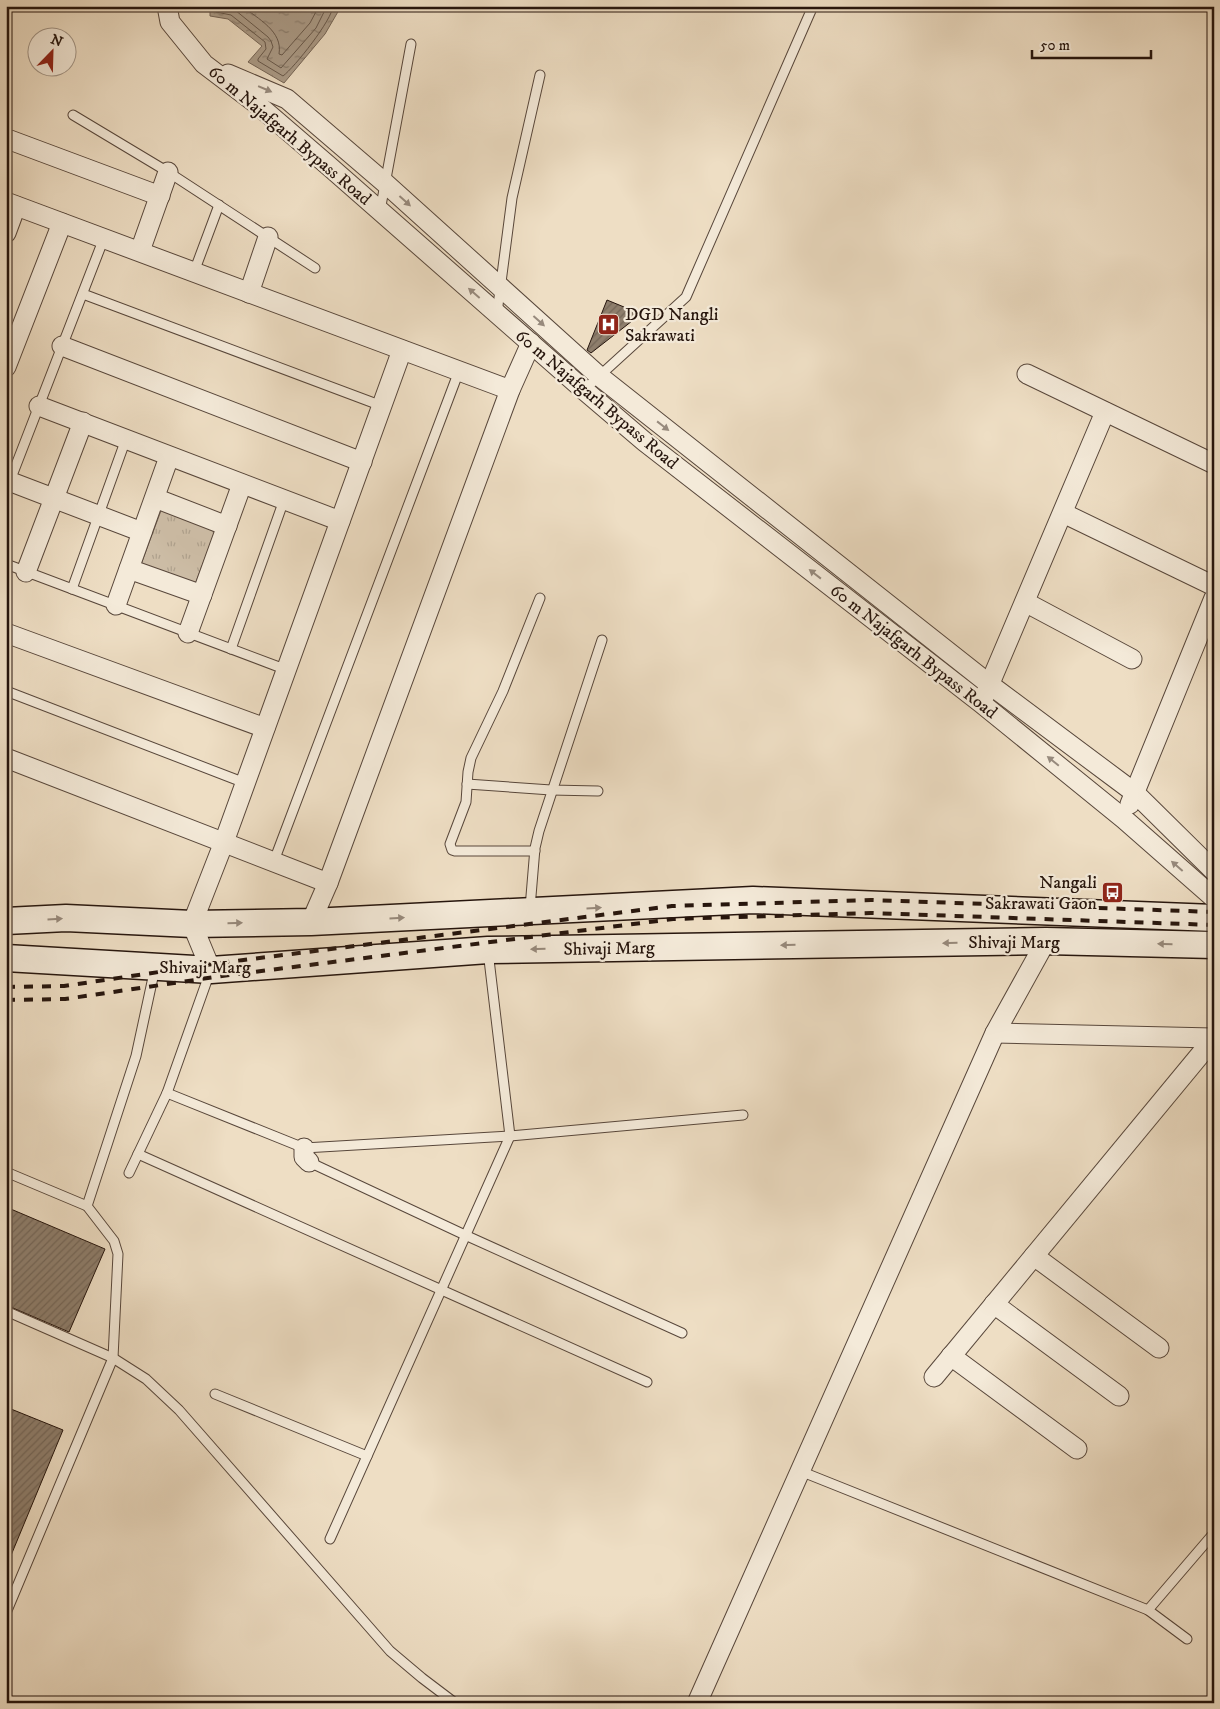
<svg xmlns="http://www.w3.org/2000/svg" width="1220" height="1709" font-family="'IM FELL DW Pica',serif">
	<defs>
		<pattern id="park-tufts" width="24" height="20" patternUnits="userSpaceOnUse" patternTransform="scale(1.25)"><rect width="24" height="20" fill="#ccbca5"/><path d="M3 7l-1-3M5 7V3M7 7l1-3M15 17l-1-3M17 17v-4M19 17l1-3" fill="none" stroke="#afa18d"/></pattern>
		<pattern id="water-ripples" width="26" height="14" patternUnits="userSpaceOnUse" patternTransform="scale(1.25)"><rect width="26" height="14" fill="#aa9a86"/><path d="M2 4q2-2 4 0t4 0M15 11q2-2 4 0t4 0" fill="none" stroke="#8a7c6c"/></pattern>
		<pattern id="building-hatch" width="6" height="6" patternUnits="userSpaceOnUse" patternTransform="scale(1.25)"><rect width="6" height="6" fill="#8e7e6c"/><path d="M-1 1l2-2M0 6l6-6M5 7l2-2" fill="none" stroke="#746657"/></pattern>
	</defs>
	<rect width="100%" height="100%" fill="#eedec4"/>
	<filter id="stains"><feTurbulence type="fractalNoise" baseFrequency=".004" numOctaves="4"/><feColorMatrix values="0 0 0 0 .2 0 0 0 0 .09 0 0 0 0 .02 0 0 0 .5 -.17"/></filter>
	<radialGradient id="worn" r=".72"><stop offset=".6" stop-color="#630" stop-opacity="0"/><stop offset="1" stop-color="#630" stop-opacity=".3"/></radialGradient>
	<polygon fill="url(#park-tufts)" stroke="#796859" points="162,508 216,529 194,587 140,567"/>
	<polygon fill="url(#water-ripples)" stroke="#756556" points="210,6 337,6 339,10 325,34 284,83 248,62 262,46 228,19 210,16"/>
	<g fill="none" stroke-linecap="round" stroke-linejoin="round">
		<g stroke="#68584a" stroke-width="1">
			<path d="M215,6l1,6 15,3 34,27 1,7 -8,10v2l25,15c11,-8 50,-57 50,-70"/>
			<polyline points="222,6 235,10 268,37 271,41 273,47 267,59 281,68 316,28 327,6"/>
			<path d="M242,6c16,13 41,25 37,48l3,1 28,-32 9,-17"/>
		</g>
	</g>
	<g fill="url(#building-hatch)" stroke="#26150d">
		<polygon points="607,300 641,314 591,353 587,350"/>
		<polygon points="6,1207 105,1249 69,1332 6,1305"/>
		<polygon points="6,1407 63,1430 7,1565 6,1565"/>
	</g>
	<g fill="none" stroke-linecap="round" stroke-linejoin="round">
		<defs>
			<g id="lane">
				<polyline points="73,115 168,172 315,268"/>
				<polyline points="380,211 411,44"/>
				<polyline points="194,272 219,205"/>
				<polyline points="83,294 382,406"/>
				<polyline points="497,313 512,198 540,75"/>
				<polyline points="584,390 686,297 813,6"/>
				<polyline points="6,491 104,238"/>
				<polyline points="6,564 287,670"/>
				<polyline points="72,589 126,439"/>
				<polyline points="231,649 284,500"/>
				<polyline points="6,691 245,783"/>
				<polyline points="467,784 551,790 598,791"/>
				<polyline points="535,851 455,851 452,850 450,844 466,802 468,772 471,758 503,691 540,598"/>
				<polyline points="274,861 459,371"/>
				<polyline points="530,908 535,848 539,831 602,640"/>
				<polyline points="167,1093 304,1148 510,1136 743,1115"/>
				<polyline points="138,1154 647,1382"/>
				<polyline points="309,1162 465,1235 682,1333"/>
				<polyline points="6,1172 87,1206 136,1056 155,968"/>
				<polyline points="129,1173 167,1093 210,972"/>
				<polyline points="6,1311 113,1358 146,1379 179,1410 390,1651 422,1678 455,1703"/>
				<polyline points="215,1394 367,1456"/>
				<polyline points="800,1471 1148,1610 1187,1639"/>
				<polyline points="330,1539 510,1136 488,951"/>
				<polyline points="1148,1610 1214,1533"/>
				<polyline points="6,1613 113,1358 118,1254 114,1241 87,1206"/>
			</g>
			<g id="street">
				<polyline points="167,6 170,22 204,64 258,105 330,167 584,390 645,442 981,703 1124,819 1214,898"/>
				<polyline points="228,74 287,99 385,183 599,376 989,684 1135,793 1214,871"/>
				<polyline points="10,140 160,196"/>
				<polyline points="6,202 510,390"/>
				<polyline points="6,233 16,206"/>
				<polyline points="140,251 168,172"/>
				<polyline points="249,293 268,237"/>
				<polyline points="62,346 362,462"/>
				<polyline points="6,367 62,223"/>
				<polyline points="1027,374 1214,464"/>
				<polyline points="39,406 340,521"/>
				<polyline points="6,480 142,532"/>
				<polyline points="155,498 227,526"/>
				<polyline points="1063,513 1214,586"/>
				<polyline points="129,569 202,595"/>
				<polyline points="26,572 83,422"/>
				<polyline points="1025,602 1132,659"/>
				<polyline points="116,605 169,457"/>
				<polyline points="6,633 265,728"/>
				<polyline points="188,633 242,484"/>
				<polyline points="985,695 1105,412"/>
				<polyline points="6,758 328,883"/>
				<polyline points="1130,804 1214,598"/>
				<polyline points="311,922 328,883 510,390 531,343"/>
				<polyline points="211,970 192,924 224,842 402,350"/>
				<polyline points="995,1033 1213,1038"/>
				<polyline points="304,1148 304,1157 309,1162"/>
				<polyline points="1034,1256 1159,1348"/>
				<polyline points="994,1304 1119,1396"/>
				<polyline points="951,1356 1077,1449"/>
				<polyline points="934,1377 1214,1038"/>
				<polyline points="697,1703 995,1033 1046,941"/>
			</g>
			<g id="secondary">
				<polyline points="6,921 66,918 192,924 311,922 753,900 1214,918"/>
				<polyline points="6,958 211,970 488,950 1046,941 1214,945"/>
			</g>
		</defs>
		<use href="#lane" stroke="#58473b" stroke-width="11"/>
		<use href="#street" stroke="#58473b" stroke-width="21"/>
		<use href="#secondary" stroke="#26150d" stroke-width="29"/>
		<use href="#lane" stroke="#f4ead9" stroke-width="9"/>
		<use href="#street" stroke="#f4ead9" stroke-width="19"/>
		<use href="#secondary" stroke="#f4ead9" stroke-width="26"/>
		<g stroke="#26150d" stroke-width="4" stroke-dasharray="9 9" stroke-linecap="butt">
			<polyline points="6,987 64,986 220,963 672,906 871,900 1214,912"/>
			<polyline points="6,1000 65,999 222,976 673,919 871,913 1214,925"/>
		</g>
	</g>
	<defs><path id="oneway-solid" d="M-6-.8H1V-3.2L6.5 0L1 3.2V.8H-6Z" transform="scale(1.25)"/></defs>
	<g fill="#978a7d">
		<use href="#oneway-solid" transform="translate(265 89) rotate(23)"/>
		<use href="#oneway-solid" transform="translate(405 201) rotate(42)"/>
		<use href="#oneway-solid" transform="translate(474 293) rotate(-139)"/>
		<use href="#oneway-solid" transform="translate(539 321) rotate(42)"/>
		<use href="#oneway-solid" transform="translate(663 426) rotate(38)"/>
		<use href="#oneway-solid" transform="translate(815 574) rotate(-142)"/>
		<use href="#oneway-solid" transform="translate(1053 761) rotate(-141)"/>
		<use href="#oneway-solid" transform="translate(1177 866) rotate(-139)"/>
		<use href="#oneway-solid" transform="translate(594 908) rotate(-3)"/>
		<use href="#oneway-solid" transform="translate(397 918) rotate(-3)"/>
		<use href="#oneway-solid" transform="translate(55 919) rotate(-3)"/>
		<use href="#oneway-solid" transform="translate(235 923) rotate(-1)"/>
		<use href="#oneway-solid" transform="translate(950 943) rotate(179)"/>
		<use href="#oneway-solid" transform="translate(1165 944) rotate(-179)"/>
		<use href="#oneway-solid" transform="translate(788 945) rotate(179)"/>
		<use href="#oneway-solid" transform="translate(538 949) rotate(179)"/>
	</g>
	<defs>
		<symbol id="hospital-square" viewBox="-11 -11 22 22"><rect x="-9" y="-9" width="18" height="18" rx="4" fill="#8f2418" stroke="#f4ead9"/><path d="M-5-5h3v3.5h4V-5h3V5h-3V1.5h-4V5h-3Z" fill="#fff"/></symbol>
		<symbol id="bus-square" viewBox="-11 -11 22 22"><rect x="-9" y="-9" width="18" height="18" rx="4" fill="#8f2418" stroke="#f4ead9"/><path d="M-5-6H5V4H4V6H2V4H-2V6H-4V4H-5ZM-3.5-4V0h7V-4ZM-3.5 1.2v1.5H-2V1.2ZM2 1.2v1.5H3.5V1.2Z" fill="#fff"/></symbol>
	</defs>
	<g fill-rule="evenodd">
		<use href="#hospital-square" x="596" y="312" width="25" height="25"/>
		<use href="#bus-square" x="1100" y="880" width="25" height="25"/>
	</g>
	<g text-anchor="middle" stroke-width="4.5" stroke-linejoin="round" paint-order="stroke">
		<g font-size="18" fill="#26150d" stroke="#f4ead9">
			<text transform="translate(290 135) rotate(40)" y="6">60 m Najafgarh Bypass Road</text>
			<text transform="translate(597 399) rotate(40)" y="6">60 m Najafgarh Bypass Road</text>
			<text transform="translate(914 651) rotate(38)" y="6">60 m Najafgarh Bypass Road</text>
			<text x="1014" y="948">Shivaji Marg</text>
			<text transform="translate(609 948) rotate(-1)" y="6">Shivaji Marg</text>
			<text x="205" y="973">Shivaji Marg</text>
		</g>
		<g font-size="18" fill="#26150d" stroke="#f4ead9" text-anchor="start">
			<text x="625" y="320">DGD Nangli<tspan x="625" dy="21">Sakrawati</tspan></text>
			<text x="1097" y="888" text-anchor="end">Nangali<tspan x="1097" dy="21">Sakrawati Gaon</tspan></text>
		</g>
	</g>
	<rect width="1220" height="1709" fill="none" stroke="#eedec4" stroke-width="25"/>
	<rect x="8" y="8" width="1205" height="1694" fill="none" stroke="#26150d" stroke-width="2.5"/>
	<rect x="12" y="12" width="1195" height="1684" fill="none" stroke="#26150d"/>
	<g transform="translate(52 52) rotate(23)"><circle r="24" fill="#f4ead9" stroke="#a29587"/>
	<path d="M0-4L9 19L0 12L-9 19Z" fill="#8f2418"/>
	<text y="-8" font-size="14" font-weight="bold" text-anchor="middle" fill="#26150d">N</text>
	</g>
	<path d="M1032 50v8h119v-8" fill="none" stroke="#26150d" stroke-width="2.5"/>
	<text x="1040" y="50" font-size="15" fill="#26150d" stroke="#f4ead9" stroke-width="4" paint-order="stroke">50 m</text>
	<rect width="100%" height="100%" filter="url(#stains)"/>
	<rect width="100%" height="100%" fill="url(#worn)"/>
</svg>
